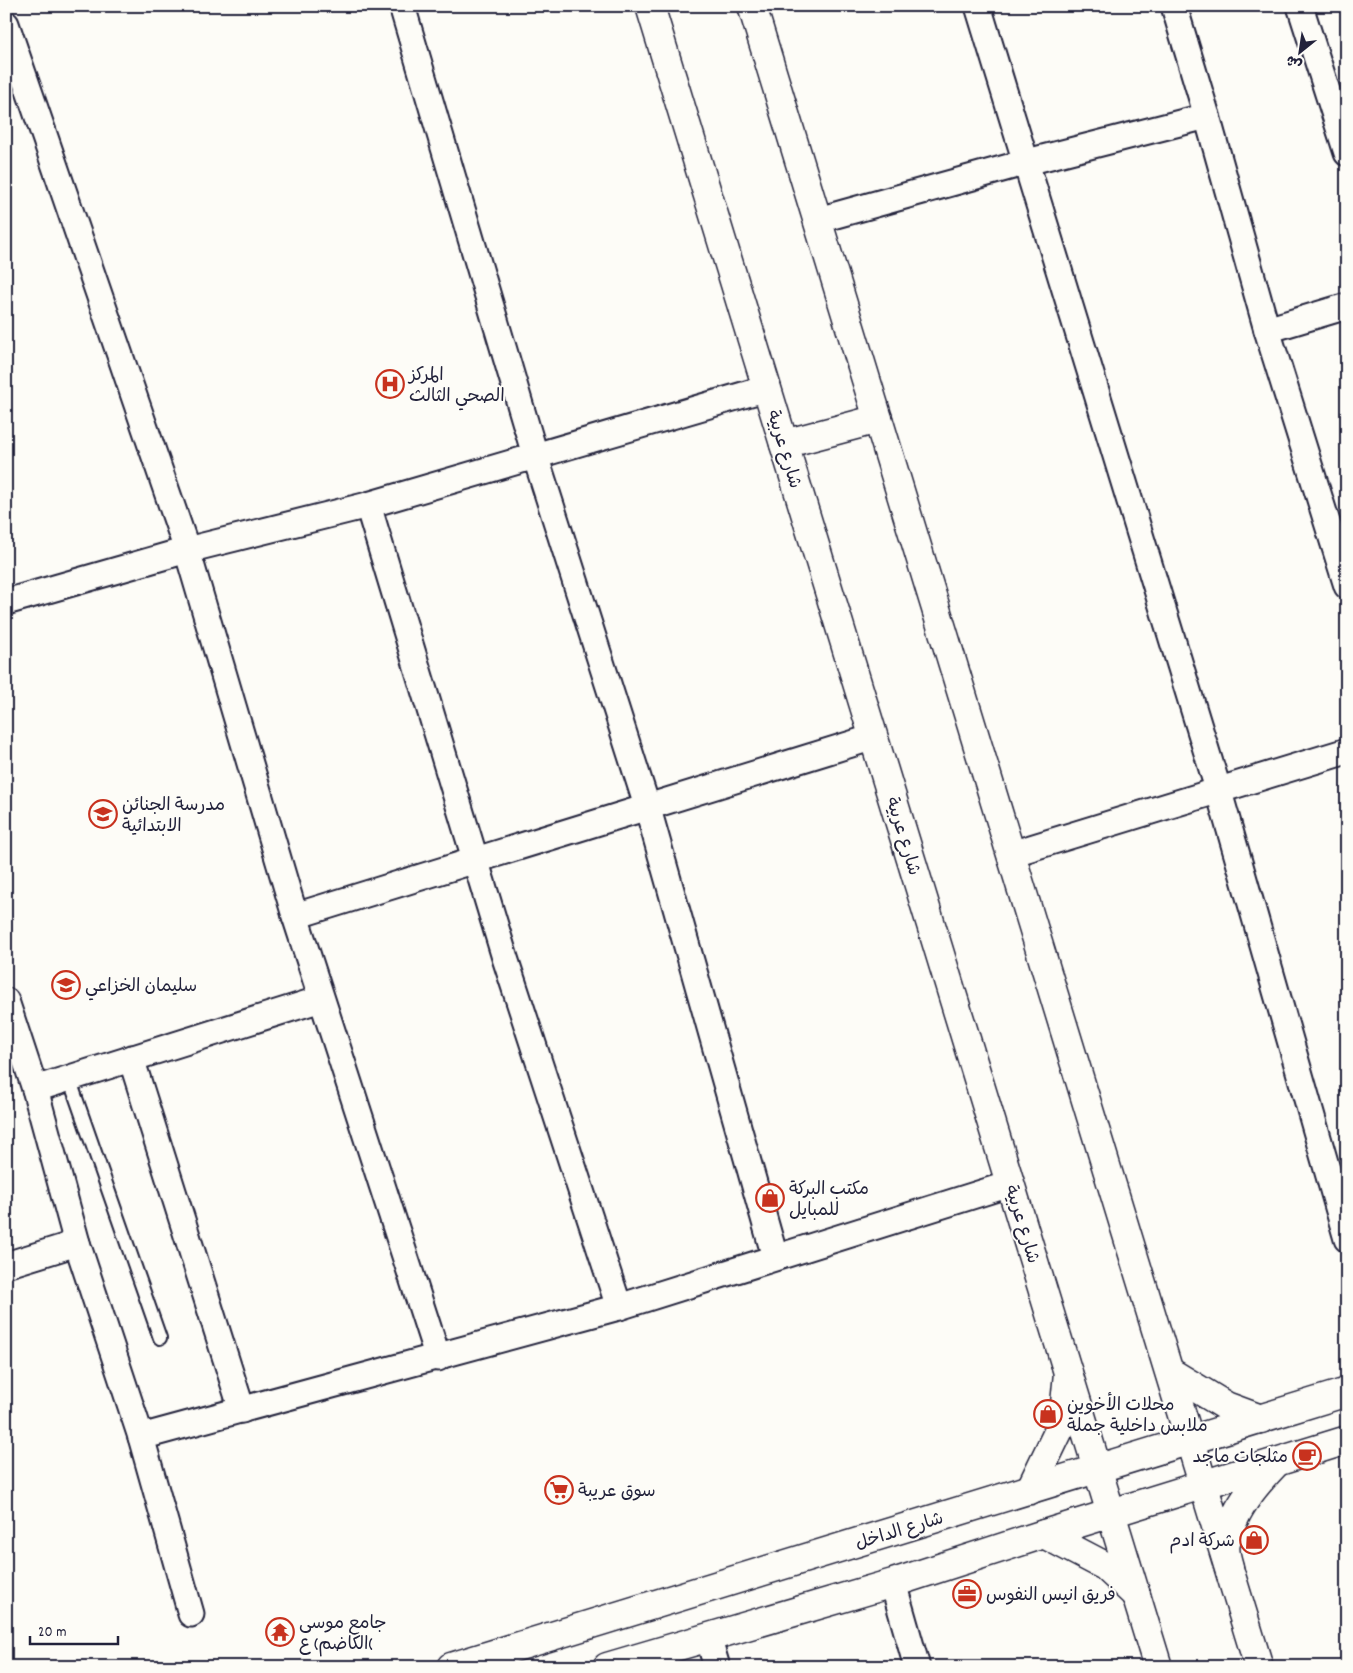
<svg xmlns="http://www.w3.org/2000/svg" width="1353" height="1673" font-family="Dekko,'Playpen Sans Arabic',sans-serif">
	<rect width="100%" height="100%" fill="#fdfcf7"/>
	<filter id="ink" filterUnits="userSpaceOnUse"><feTurbulence type="fractalNoise" baseFrequency=".02" numOctaves="2"/><feDisplacementMap in="SourceGraphic" scale="10" xChannelSelector="R" yChannelSelector="G"/><feConvolveMatrix kernelMatrix="1 2 1 2 8 2 1 2 1" color-interpolation-filters="sRGB"/></filter>
	<g filter="url(#ink)">
		<g fill="none" stroke-linecap="round" stroke-linejoin="round">
			<defs>
				<polyline id="service" points="69,1078 160,1338"/>
				<g id="minor">
					<polyline points="402,6 535,455 648,809 775,1257"/>
					<polyline points="978,6 1219,792 1347,1239"/>
					<polyline points="1174,6 1207,116 1267,330 1347,586"/>
					<polyline points="1300,6 1347,153"/>
					<polyline points="6,24 187,550 295,916 438,1358"/>
					<polyline points="818,220 1027,162 1207,116"/>
					<polyline points="1267,330 1347,306"/>
					<polyline points="368,505 505,958 619,1307"/>
					<polyline points="6,602 187,550 368,505 767,388"/>
					<polyline points="1011,854 1347,751"/>
					<polyline points="295,916 874,737"/>
					<polyline points="6,1001 35,1089 77,1243 141,1437 191,1614"/>
					<polyline points="131,1058 242,1410"/>
					<polyline points="35,1089 321,999"/>
					<polyline points="6,1265 77,1243"/>
					<polyline points="141,1437 619,1307 1010,1184"/>
					<polyline points="893,1583 917,1667"/>
					<polyline points="708,1637 717,1667"/>
				</g>
				<g id="secondary">
					<polyline points="650,6 1158,1667"/>
					<polyline points="752,6 1259,1667"/>
					<polyline points="784,444 878,419"/>
				</g>
				<g id="primary">
					<polyline points="1170,1372 1226,1406 1261,1419"/>
					<polyline points="1030,1490 1059,1430 1064,1414 1068,1373"/>
					<polyline points="1044,1534 1105,1566 1136,1595"/>
					<path d="M1229,1567c-2,-7 -5,-17 -3,-24 6,-31 28,-57 49,-79"/>
					<polyline points="451,1667 1347,1392"/>
					<polyline points="607,1667 893,1583 1044,1534 1347,1440"/>
				</g>
			</defs>
			<use href="#service" stroke="#22223b" stroke-width="16"/>
			<use href="#minor" stroke="#22223b" stroke-width="29"/>
			<use href="#secondary" stroke="#22223b" stroke-width="31"/>
			<use href="#primary" stroke="#22223b" stroke-width="31"/>
			<use href="#service" stroke="#fdfcf7" stroke-width="12"/>
			<use href="#minor" stroke="#fdfcf7" stroke-width="25"/>
			<use href="#secondary" stroke="#fdfcf7" stroke-width="28"/>
			<use href="#primary" stroke="#fdfcf7" stroke-width="28"/>
		</g>
	</g>
	<defs>
		<symbol id="hospital-ring" viewBox="-11 -11 22 22"><circle r="9.5" fill="#fdfcf7" stroke="#c8321e" stroke-width="1.5"/><path d="M-5-5h3v3.5h4V-5h3V5h-3V1.5h-4V5h-3Z" fill="#c8321e"/></symbol>
		<symbol id="school-ring" viewBox="-11 -11 22 22"><circle r="9.5" fill="#fdfcf7" stroke="#c8321e" stroke-width="1.5"/><path d="M0-5L7-2L0 1L-7-2ZM-4 1L0 2.5L4 1V4Q0 6-4 4Z" fill="#c8321e"/></symbol>
		<symbol id="shop-ring" viewBox="-11 -11 22 22"><circle r="9.5" fill="#fdfcf7" stroke="#c8321e" stroke-width="1.5"/><path d="M-5-2.5h2.3a2.7 3.5 0 0 1 5.4 0H5L5.5 6h-11ZM-1.5-2.5h3a1.5 2.3 0 0 0-3 0Z" fill="#c8321e"/></symbol>
		<symbol id="cafe-ring" viewBox="-11 -11 22 22"><circle r="9.5" fill="#fdfcf7" stroke="#c8321e" stroke-width="1.5"/><path d="M-5.5-4.5H6V0H3Q3 3.5 0 3.5H-2.5Q-5.5 3.5-5.5 0ZM3-3.2v2h1.7v-2ZM-6 4.5H4V6H-6Z" fill="#c8321e"/></symbol>
		<symbol id="supermarket-ring" viewBox="-11 -11 22 22"><circle r="9.5" fill="#fdfcf7" stroke="#c8321e" stroke-width="1.5"/><path d="M-6-5.5h2.5l.6 2H6L4.5 2H-2.5L-4.4-4H-6ZM-1.5 3.2a1.3 1.3 0 1 0 .1 0ZM3 3.2a1.3 1.3 0 1 0 .1 0Z" fill="#c8321e"/></symbol>
		<symbol id="office-ring" viewBox="-11 -11 22 22"><circle r="9.5" fill="#fdfcf7" stroke="#c8321e" stroke-width="1.5"/><path d="M-6-3h4V-5.5h4V-3h4V5H-6ZM-1-4.5V-3h2v-1.5ZM-6 0V1H6V0Z" fill="#c8321e"/></symbol>
		<symbol id="temple-ring" viewBox="-11 -11 22 22"><circle r="9.5" fill="#fdfcf7" stroke="#c8321e" stroke-width="1.5"/><path d="M0-6L5-2H3V0L6.5 2.5H4V6H1.5V3h-3V6H-4V2.5H-6.5L-3 0V-2H-5Z" fill="#c8321e"/></symbol>
	</defs>
	<g fill-rule="evenodd">
		<use href="#hospital-ring" x="374" y="368" width="32" height="32"/>
		<use href="#school-ring" x="87" y="798" width="32" height="32"/>
		<use href="#school-ring" x="50" y="969" width="32" height="32"/>
		<use href="#shop-ring" x="754" y="1182" width="32" height="32"/>
		<use href="#shop-ring" x="1032" y="1398" width="32" height="32"/>
		<use href="#cafe-ring" x="1291" y="1440" width="32" height="32"/>
		<use href="#supermarket-ring" x="543" y="1474" width="32" height="32"/>
		<use href="#shop-ring" x="1238" y="1524" width="32" height="32"/>
		<use href="#office-ring" x="951" y="1578" width="32" height="32"/>
		<use href="#temple-ring" x="264" y="1616" width="32" height="32"/>
	</g>
	<g text-anchor="middle" stroke-width="4" stroke-linejoin="round" paint-order="stroke">
		<g font-size="18" fill="#22223b" stroke="#fdfcf7" text-anchor="start">
			<text x="409" y="380">المركز<tspan x="409" dy="21">الصحي الثالث</tspan></text>
			<text x="122" y="810">مدرسة الجنائن<tspan x="122" dy="21">الابتدائية</tspan></text>
			<text x="85" y="991">سليمان الخزاعي</text>
			<text x="789" y="1194">مكتب البركة<tspan x="789" dy="21">للمبايل</tspan></text>
			<text x="1067" y="1410">محلات الأخوين<tspan x="1067" dy="21">ملابس داخلية جملة</tspan></text>
			<text x="1288" y="1462" text-anchor="end">مثلجات ماجد</text>
			<text x="578" y="1496">سوق عريبة</text>
			<text x="1235" y="1546" text-anchor="end">شركة ادم</text>
			<text x="986" y="1600">فريق انيس النفوس</text>
			<text x="299" y="1628">جامع موسى<tspan x="299" dy="21">الكاضم) ع(</tspan></text>
		</g>
		<g font-size="18" fill="#22223b" stroke="#fdfcf7">
			<text transform="translate(785 449) rotate(73)" y="6">شارع عربية</text>
			<text transform="translate(904 836) rotate(73)" y="6">شارع عربية</text>
			<text transform="translate(1023 1224) rotate(73)" y="6">شارع عربية</text>
			<text transform="translate(899 1530) rotate(-17)" y="6">شارع الداخل</text>
		</g>
	</g>
	<rect width="1353" height="1673" fill="none" stroke="#fdfcf7" stroke-width="25"/>
	<rect x="12" y="12" width="1328" height="1648" fill="none" stroke="#22223b" stroke-width="2" filter="url(#ink)"/>
	<g transform="translate(1300 52) rotate(210)" stroke="#fdfcf7" stroke-width="4" paint-order="stroke">
	<path d="M0-4L9 19L0 12L-9 19Z" fill="#22223b"/>
	<text y="-8" font-size="14" font-weight="bold" text-anchor="middle" fill="#22223b">ش</text>
	</g>
	<path d="M30 1636v8h88v-8" fill="none" stroke="#22223b" stroke-width="2.5"/>
	<text x="38" y="1636" font-size="15" fill="#22223b" stroke="#fdfcf7" stroke-width="4" paint-order="stroke">20 m</text>
</svg>
